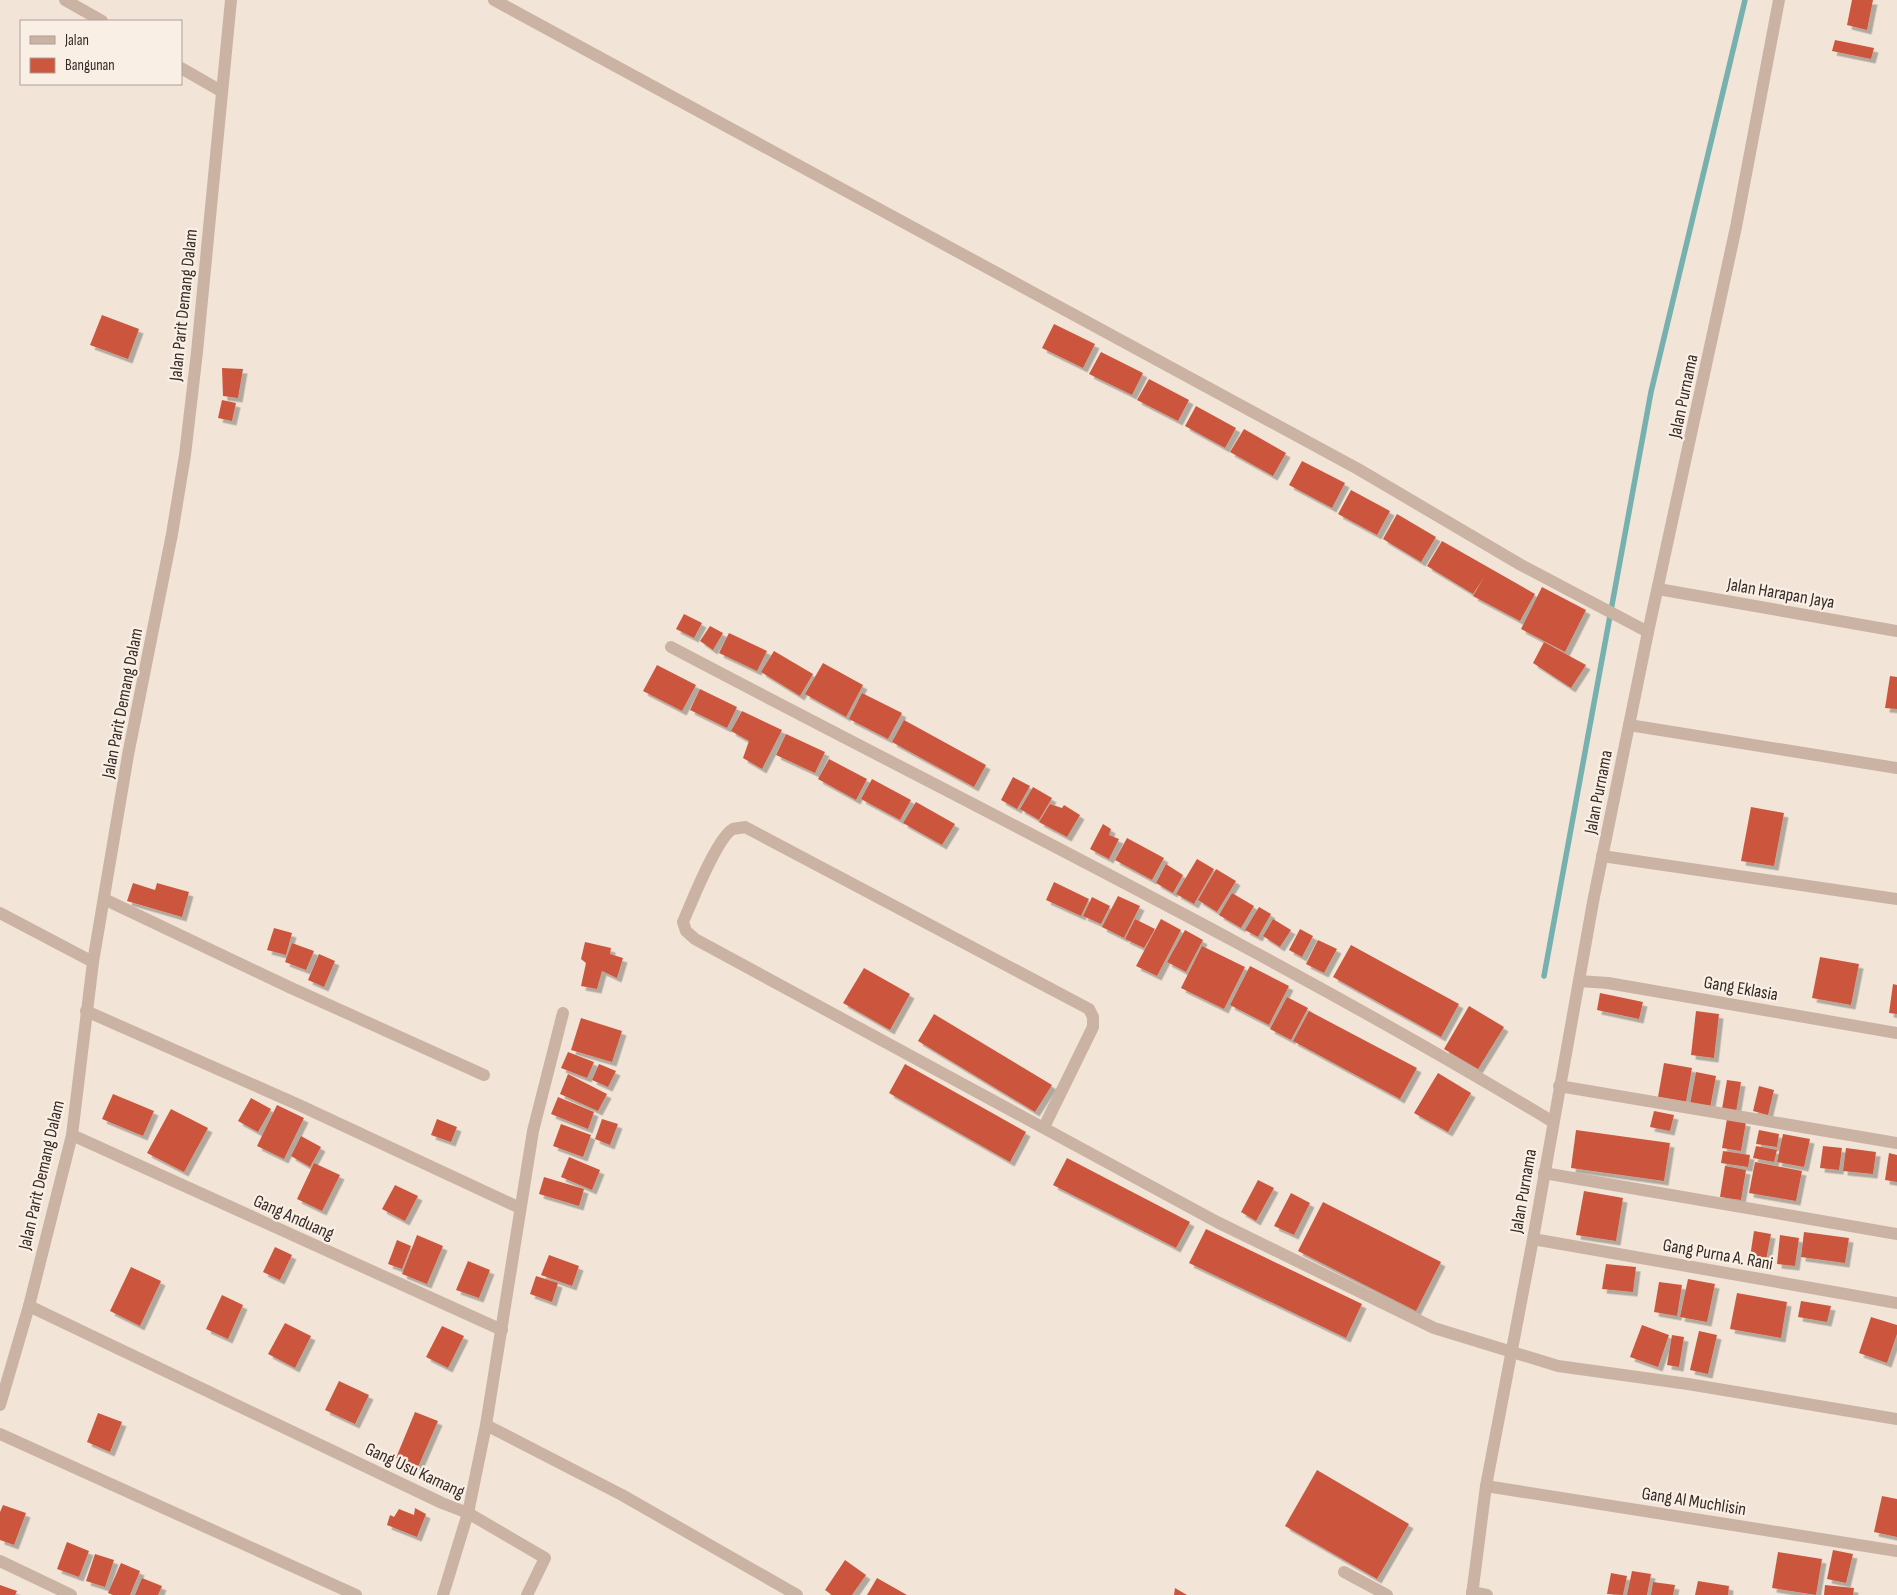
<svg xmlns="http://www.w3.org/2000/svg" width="1897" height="1595" font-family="'Sofia Sans Condensed',sans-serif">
	<defs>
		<filter id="shadow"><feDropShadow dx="4.5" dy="4.5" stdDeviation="0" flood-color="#0004"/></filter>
	</defs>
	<rect width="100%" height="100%" fill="#f2e5d8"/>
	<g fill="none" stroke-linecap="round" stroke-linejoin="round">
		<polyline stroke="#76b1b0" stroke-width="5.5" points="1544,976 1651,392 1745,0"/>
	</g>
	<g fill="#cc573d" filter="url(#shadow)">
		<polygon points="1852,0 1873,0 1867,30 1847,25"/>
		<polygon points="1835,40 1874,48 1871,59 1832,51"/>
		<polygon points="102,315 139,329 128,359 90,345"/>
		<polygon points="1054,324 1095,344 1083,368 1042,348"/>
		<polygon points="1101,352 1143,373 1132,395 1089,374"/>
		<polygon points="222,368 243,369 238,398 223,396"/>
		<polygon points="1149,379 1189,400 1178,421 1137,400"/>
		<polygon points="222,400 236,403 232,421 218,418"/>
		<polygon points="1196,406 1236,428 1225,448 1185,426"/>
		<polygon points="1244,429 1286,453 1273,476 1230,452"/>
		<polygon points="1302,461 1345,483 1332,508 1289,485"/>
		<polygon points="1351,490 1390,511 1377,535 1338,514"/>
		<polygon points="1397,514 1436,537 1421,562 1383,539"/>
		<polygon points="1442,541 1535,594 1520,621 1473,596 1484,577 1473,594 1427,566"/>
		<polygon points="1542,587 1586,610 1565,652 1521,629"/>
		<polygon points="684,614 702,623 694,638 676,629"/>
		<polygon points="710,626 723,633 713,650 700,641"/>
		<polygon points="729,633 767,651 757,671 719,653"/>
		<polygon points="1544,642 1586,665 1571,688 1533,663"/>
		<polygon points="774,651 813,674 800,696 761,672"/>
		<polygon points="823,663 863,685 846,717 805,694"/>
		<polygon points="657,665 696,685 682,711 643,691"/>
		<polygon points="1890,676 1897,677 1897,709 1885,708"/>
		<polygon points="700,689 737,707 727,728 690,710"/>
		<polygon points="862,693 902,713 888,739 849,719"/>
		<polygon points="742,711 782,730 762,769 743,758 749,741 731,731"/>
		<polygon points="904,720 986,765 974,787 892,742"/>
		<polygon points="786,734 825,752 815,773 776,755"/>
		<polygon points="829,759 867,779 856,800 818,779"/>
		<polygon points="1013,777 1030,786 1017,809 1001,800"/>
		<polygon points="872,779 911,800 900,820 861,799"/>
		<polygon points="1033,787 1052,798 1039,820 1020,809"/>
		<polygon points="916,802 955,824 942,845 903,823"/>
		<polygon points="1050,804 1062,808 1064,805 1080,815 1067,837 1039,822"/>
		<polygon points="1751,807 1784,813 1774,866 1741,861"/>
		<polygon points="1103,824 1111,829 1109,835 1119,839 1109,859 1090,849"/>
		<polygon points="1127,838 1164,858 1152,880 1115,860"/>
		<polygon points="1197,859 1214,869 1194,904 1176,894"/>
		<polygon points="1166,864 1183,875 1173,893 1156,883"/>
		<polygon points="1216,869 1236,881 1217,912 1198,900"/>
		<polygon points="1054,882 1089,899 1081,916 1046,900"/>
		<polygon points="133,883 155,890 157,883 189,892 182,917 127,901"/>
		<polygon points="1232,893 1254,906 1241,928 1219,915"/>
		<polygon points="1118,896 1140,906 1124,938 1102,927"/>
		<polygon points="1092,897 1110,906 1101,924 1083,916"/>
		<polygon points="1259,907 1271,914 1258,937 1245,930"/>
		<polygon points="1135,919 1155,929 1144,948 1125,939"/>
		<polygon points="1161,919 1181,930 1157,976 1136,966"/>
		<polygon points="1273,919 1291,930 1280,947 1263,936"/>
		<polygon points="274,928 292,933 286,955 267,950"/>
		<polygon points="1300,929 1313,936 1302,957 1289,950"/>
		<polygon points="1185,930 1203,940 1186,972 1167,962"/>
		<polygon points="1318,940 1337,949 1324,973 1306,964"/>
		<polygon points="585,942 611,948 610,954 623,958 617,978 602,971 597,989 581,986 586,963 581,959"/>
		<polygon points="292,943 314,951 306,970 285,962"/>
		<polygon points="1351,945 1459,1004 1441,1037 1333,977"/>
		<polygon points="1202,946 1245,967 1224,1009 1181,988"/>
		<polygon points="319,954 335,961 324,987 308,980"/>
		<polygon points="1820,957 1859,964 1851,1005 1812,998"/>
		<polygon points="1250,966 1289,986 1269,1025 1230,1005"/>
		<polygon points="864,968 910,994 890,1030 843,1003"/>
		<polygon points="1893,984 1897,985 1897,1014 1889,1013"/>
		<polygon points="1600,993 1643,1002 1639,1019 1597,1010"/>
		<polygon points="1287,997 1308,1008 1291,1040 1270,1029"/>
		<polygon points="1469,1006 1504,1027 1478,1069 1444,1049"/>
		<polygon points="1309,1011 1417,1068 1400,1099 1293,1041"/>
		<polygon points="1696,1011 1719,1014 1714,1058 1691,1055"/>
		<polygon points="934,1014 1052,1085 1035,1112 918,1041"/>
		<polygon points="581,1018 622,1031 612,1062 571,1050"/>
		<polygon points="568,1052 594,1062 587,1078 561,1068"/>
		<polygon points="1664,1063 1692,1068 1686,1102 1658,1097"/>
		<polygon points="599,1064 616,1071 608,1087 592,1080"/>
		<polygon points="905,1064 1026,1132 1010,1162 889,1093"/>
		<polygon points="1696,1072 1716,1076 1710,1108 1690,1104"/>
		<polygon points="1438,1073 1471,1093 1448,1132 1414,1113"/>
		<polygon points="568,1074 607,1094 598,1111 560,1094"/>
		<polygon points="1727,1080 1741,1082 1736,1112 1722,1109"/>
		<polygon points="1759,1086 1774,1090 1768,1115 1753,1111"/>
		<polygon points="113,1094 154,1111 143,1136 102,1119"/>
		<polygon points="558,1097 594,1112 588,1129 551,1114"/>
		<polygon points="251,1098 271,1109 258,1132 238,1121"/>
		<polygon points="277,1105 304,1118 284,1159 257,1146"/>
		<polygon points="171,1109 208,1128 184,1172 147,1153"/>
		<polygon points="1654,1111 1674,1115 1670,1131 1650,1127"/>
		<polygon points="437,1119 457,1127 451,1142 431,1135"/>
		<polygon points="602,1119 618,1124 610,1145 595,1139"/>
		<polygon points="1727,1119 1746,1122 1741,1151 1722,1148"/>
		<polygon points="561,1124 591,1135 583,1157 553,1146"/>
		<polygon points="1576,1130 1670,1143 1664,1181 1571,1168"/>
		<polygon points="1759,1130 1779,1134 1777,1147 1756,1144"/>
		<polygon points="1783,1134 1810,1139 1804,1167 1777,1162"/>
		<polygon points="301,1136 321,1147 310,1167 291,1156"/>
		<polygon points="1756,1146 1777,1150 1774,1162 1753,1158"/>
		<polygon points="1823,1146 1842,1148 1839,1170 1820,1168"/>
		<polygon points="1846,1148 1876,1152 1873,1174 1843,1171"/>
		<polygon points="1723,1151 1750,1155 1748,1167 1721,1163"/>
		<polygon points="1889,1153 1897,1155 1897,1182 1885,1180"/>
		<polygon points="569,1157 600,1170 592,1190 561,1177"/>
		<polygon points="1067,1158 1190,1222 1176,1248 1053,1185"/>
		<polygon points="1755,1162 1802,1171 1796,1201 1749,1193"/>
		<polygon points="314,1163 340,1175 322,1211 297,1199"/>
		<polygon points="1725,1166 1746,1170 1741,1200 1720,1197"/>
		<polygon points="544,1177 584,1189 579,1206 539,1194"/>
		<polygon points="1258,1180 1274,1188 1256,1221 1241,1212"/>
		<polygon points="395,1185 418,1196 405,1221 382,1209"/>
		<polygon points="1584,1191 1623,1198 1616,1241 1576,1235"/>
		<polygon points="1291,1193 1310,1203 1294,1235 1274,1226"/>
		<polygon points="1323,1202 1441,1262 1416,1311 1298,1251"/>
		<polygon points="1206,1229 1362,1304 1346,1338 1189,1263"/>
		<polygon points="1754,1231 1771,1234 1766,1260 1750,1257"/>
		<polygon points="1804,1232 1849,1238 1845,1263 1801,1257"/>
		<polygon points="417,1235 443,1246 427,1284 402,1274"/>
		<polygon points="1780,1235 1799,1238 1795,1266 1777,1264"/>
		<polygon points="397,1240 411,1246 402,1269 388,1264"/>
		<polygon points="275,1247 292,1255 280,1280 263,1272"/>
		<polygon points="549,1255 579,1266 572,1286 541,1275"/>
		<polygon points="468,1261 490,1270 479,1298 456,1290"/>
		<polygon points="1606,1264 1636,1267 1633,1292 1602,1289"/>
		<polygon points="131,1267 161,1281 140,1326 110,1311"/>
		<polygon points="536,1276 558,1283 552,1302 530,1294"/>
		<polygon points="1688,1279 1715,1284 1707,1322 1680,1317"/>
		<polygon points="1659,1282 1682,1285 1677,1316 1654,1312"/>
		<polygon points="1737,1293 1787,1302 1781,1338 1730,1329"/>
		<polygon points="222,1295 243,1305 228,1339 206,1329"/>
		<polygon points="1801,1301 1831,1306 1827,1322 1798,1317"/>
		<polygon points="1871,1317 1897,1325 1897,1334 1887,1363 1859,1353"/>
		<polygon points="285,1323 311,1336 295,1368 268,1354"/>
		<polygon points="1642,1325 1669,1335 1658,1367 1630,1357"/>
		<polygon points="442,1326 464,1336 448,1368 426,1357"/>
		<polygon points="1699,1331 1717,1335 1708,1374 1690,1370"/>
		<polygon points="1672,1335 1684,1337 1679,1367 1667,1365"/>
		<polygon points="339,1381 369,1395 355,1424 325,1410"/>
		<polygon points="415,1412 438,1421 418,1467 396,1458"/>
		<polygon points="98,1413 122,1422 110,1452 87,1442"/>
		<polygon points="1317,1470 1409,1524 1377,1579 1285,1526"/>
		<polygon points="1882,1496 1897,1499 1897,1537 1874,1532"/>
		<polygon points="3,1505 26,1513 14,1545 0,1540 0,1512"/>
		<polygon points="415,1508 426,1514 417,1537 387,1525 390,1515 394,1517 399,1509 414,1515"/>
		<polygon points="67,1542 89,1551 79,1577 57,1569"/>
		<polygon points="1833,1550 1853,1554 1846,1583 1827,1579"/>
		<polygon points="1778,1552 1822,1559 1816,1595 1772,1588"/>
		<polygon points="95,1554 114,1560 105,1587 86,1581"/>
		<polygon points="845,1560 866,1575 852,1595 832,1595 825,1590"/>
		<polygon points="121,1563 140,1571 130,1595 113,1595 108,1593"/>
		<polygon points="1632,1571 1651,1574 1647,1595 1627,1595"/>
		<polygon points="1611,1573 1627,1576 1623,1595 1607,1594"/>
		<polygon points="142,1578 162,1586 158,1595 135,1595"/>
		<polygon points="877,1578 907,1595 867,1595"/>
		<polygon points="1698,1581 1729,1586 1728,1595 1695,1595"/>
		<polygon points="1653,1582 1675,1585 1673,1595 1651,1595"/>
		<polygon points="0,1585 17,1591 15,1595 0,1595"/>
		<polygon points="1825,1585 1854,1588 1853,1595 1824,1595"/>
		<polygon points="1175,1588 1187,1595 1174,1595"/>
	</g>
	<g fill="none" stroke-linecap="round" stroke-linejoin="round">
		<g stroke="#cbb3a4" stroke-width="12">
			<polyline points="65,0 102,21"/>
			<polyline points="494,0 1358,469 1521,565 1648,632"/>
			<polyline points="181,68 221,91"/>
			<polyline points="1658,589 1897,631"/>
			<path d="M671,647c295,156 596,302 882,475"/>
			<polyline points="1629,725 1897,768"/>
			<polyline points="1602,856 1897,899"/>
			<polyline points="104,899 289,987 484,1075"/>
			<polyline points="0,913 93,962"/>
			<polyline points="1579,981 1608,983 1897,1033"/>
			<polyline points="86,1011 299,1105 520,1208"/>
			<polyline points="1559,1086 1897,1143"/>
			<path d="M1044,1127l49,-100v-10l-4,-8 -344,-182c-3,1 -9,1 -12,2 -16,8 -42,75 -50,93l3,9 9,8 522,283 217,106 124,38 130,18 209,35"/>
			<polyline points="72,1135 502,1330"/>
			<polyline points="1544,1173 1897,1234"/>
			<polyline points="1533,1239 1897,1303"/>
			<polyline points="29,1306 442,1503 468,1513 486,1425 622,1495 797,1595"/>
			<polyline points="0,1405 29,1306 72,1135 93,962 128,755 172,534 185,455 197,352 231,0"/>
			<polyline points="486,1425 533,1131 563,1013"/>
			<polyline points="0,1434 356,1595"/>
			<polyline points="1486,1486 1897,1551"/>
			<polyline points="0,1561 71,1595"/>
			<polyline points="1344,1572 1387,1595"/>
			<polyline points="1472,1592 1487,1595"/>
			<polyline points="443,1595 468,1513 545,1558 527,1595"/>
		</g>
		<polyline stroke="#cbb3a4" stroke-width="12" points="1472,1595 1486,1486 1533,1239 1593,902 1648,632 1736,227 1779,0"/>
	</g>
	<g text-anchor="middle" stroke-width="4.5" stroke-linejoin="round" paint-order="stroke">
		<g font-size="18" fill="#362a26" stroke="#faefe5">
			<text transform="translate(183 305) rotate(-84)" y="6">Jalan Parit Demang Dalam</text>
			<text transform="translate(1683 396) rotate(-78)" y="6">Jalan Purnama</text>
			<text transform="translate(1781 593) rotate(10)" y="6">Jalan Harapan Jaya</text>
			<text transform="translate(122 703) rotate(-79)" y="6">Jalan Parit Demang Dalam</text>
			<text transform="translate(1598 792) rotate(-79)" y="6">Jalan Purnama</text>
			<text transform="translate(1741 988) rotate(10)" y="6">Gang Eklasia</text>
			<text transform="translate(41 1175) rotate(-77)" y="6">Jalan Parit Demang Dalam</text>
			<text transform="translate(1523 1191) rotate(-80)" y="6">Jalan Purnama</text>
			<text transform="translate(294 1217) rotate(24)" y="6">Gang Anduang</text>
			<text transform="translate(1718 1254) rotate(10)" y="6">Gang Purna A. Rani</text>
			<text transform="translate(415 1470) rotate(25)" y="6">Gang Usu Kamang</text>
			<text transform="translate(1694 1501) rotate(9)" y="6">Gang Al Muchlisin</text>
		</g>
	</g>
	<rect x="20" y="20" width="162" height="65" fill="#faefe5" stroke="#aca099"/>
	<rect x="30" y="36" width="25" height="8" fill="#cbb3a4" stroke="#aca099"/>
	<text x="65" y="45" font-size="15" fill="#362a26">Jalan</text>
	<rect x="30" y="58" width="25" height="15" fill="#cc573d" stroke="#aca099"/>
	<text x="65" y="70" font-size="15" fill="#362a26">Bangunan</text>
</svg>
